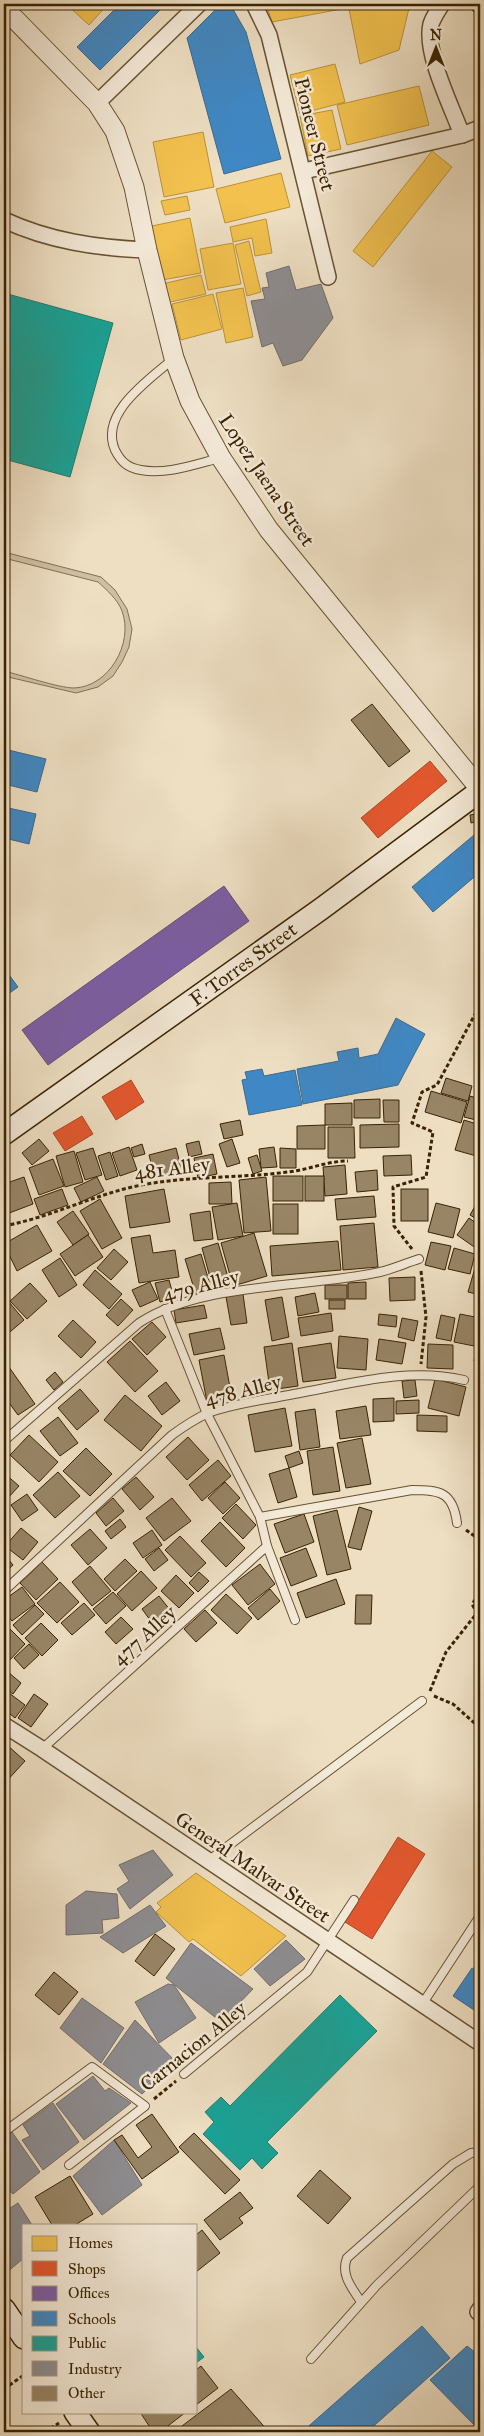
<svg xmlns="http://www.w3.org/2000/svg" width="484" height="2436" font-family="'IM FELL Great Primer',serif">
	<rect width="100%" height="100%" fill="#eedfc3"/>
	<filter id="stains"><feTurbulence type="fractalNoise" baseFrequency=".004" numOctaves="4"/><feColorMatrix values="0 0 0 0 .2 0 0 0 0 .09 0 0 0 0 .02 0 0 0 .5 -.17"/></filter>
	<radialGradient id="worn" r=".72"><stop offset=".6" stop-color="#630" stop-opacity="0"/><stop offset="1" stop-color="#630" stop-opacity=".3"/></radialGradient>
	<path fill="#cfbfa2" stroke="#847152" d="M4,552l97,25 14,13 12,19 5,20 -3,18 -7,15 -9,14 -15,11 -22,6 -72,-17v-5c17,4 55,17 70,17 35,-1 60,-45 48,-77 -4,-11 -15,-21 -24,-29l-94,-24z"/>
	<g fill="#f2c14e" stroke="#bb9237">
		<polygon points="66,4 108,4 89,25"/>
		<polygon points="266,4 346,4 347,8 272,22"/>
		<polygon points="348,4 410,4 399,50 360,64"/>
		<polygon points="335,64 345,102 300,114 290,75"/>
		<polygon points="419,86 429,125 347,145 337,105"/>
		<polygon points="332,110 341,149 308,156 300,116"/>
		<polygon points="203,132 214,187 164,197 153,142"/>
		<polygon points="432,151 452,167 373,267 353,251"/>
		<polygon points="281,173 290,207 225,223 216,189"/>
		<polygon points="187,196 190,210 165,215 161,201"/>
		<polygon points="190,218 201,273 162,280 152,226"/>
		<polygon points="266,219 272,253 255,256 252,238 233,242 230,227"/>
		<polygon points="249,241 261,292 247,296 235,245"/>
		<polygon points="233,243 241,284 208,290 200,249"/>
		<polygon points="201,275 206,294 166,303 162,284"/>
		<polygon points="243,288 253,337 226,343 216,293"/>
		<polygon points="213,294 222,329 181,340 172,304"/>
		<polygon points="196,1873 286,1936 241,1976 193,1939 189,1942 156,1912 161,1907 157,1903"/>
	</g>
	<g fill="#e4572e" stroke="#b14721">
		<polygon points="430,761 447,781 378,838 361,818"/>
		<polygon points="131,1080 144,1102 116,1120 102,1097"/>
		<polygon points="82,1116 93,1134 65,1151 53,1133"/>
		<polygon points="398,1837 425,1854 372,1939 345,1922"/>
	</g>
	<polygon fill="#7b5ea7" stroke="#684c76" points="224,886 249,921 48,1065 22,1030"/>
	<g fill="#3f88c5" stroke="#3e6a8a">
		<polygon points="120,4 166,4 100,70 77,47"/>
		<polygon points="221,4 230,4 246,32 281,159 224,174 187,38"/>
		<polygon points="4,749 46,759 37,792 4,784"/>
		<polygon points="4,807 36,814 29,844 4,838"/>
		<polygon points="480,830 480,875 479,873 433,912 412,887"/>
		<polygon points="7,972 18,987 4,997 4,975"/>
		<polygon points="396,1018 425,1034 398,1085 303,1104 297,1069 339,1061 337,1052 358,1048 359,1058 378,1054"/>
		<polygon points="262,1069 264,1076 295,1070 302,1105 249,1115 242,1080 247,1079 245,1072"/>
		<polygon points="472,1968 480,1973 480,2014 453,1996"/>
		<polygon points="422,2326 450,2358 367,2432 302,2432"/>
		<polygon points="467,2346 480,2356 480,2431 430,2380"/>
	</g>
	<g fill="#17a398" stroke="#227d6b">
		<polygon points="4,293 113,323 70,477 4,459"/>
		<polygon points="340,1995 377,2031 267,2142 278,2153 262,2169 252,2158 240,2170 203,2134 214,2122 205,2112 221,2097 230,2106"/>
		<polygon points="196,2347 204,2357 196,2363"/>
	</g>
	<g fill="#8d8d92" stroke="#746d67">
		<polygon points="289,266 296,290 321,284 333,318 302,360 283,366 273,343 262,347 251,301 265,299 262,288 269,287 266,273"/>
		<polygon points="153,1850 173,1875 130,1909 117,1889 129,1881 119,1865"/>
		<polygon points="86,1891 117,1894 119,1918 102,1920 103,1933 66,1935 66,1905"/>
		<polygon points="150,1905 166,1926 123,1953 100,1937"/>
		<polygon points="286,1940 305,1959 270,1986 254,1969"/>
		<polygon points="191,1943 253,1989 221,2022 166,1978"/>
		<polygon points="168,1984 174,1985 196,2018 159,2043 135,2002"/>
		<polygon points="82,1998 124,2028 101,2063 60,2028"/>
		<polygon points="135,2020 176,2062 142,2094 103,2064"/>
		<polygon points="93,2076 105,2091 109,2088 131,2103 84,2140 56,2104"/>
		<polygon points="53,2103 79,2142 43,2170 22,2140 30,2136 23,2125"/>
		<polygon points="12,2132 40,2172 13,2194 4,2187 4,2138"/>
		<polygon points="114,2140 142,2185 102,2215 73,2176"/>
		<polygon points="18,2203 32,2225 24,2225 24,2258 7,2272 4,2265 4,2212"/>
	</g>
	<g fill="#988566" stroke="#3a2302">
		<polygon points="466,4 480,4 480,18"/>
		<polygon points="372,704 410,751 389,767 351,720"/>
		<polygon points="480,813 480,821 471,823 470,815"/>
		<polygon points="446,1078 472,1086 468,1101 441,1093"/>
		<polygon points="431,1091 467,1102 461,1123 425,1112"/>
		<polygon points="470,1096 480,1099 480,1121 464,1117"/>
		<polygon points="380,1099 380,1118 354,1118 354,1100"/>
		<polygon points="383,1100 399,1100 399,1122 384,1122"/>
		<polygon points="352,1103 352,1125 325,1125 325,1104"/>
		<polygon points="240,1120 243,1135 224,1139 220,1124"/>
		<polygon points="464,1120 480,1125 480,1157 455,1150"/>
		<polygon points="399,1124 399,1147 360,1148 360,1125"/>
		<polygon points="325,1125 325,1149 297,1149 297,1126"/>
		<polygon points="328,1127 354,1127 355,1158 328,1158"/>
		<polygon points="39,1139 49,1151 32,1165 22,1153"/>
		<polygon points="232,1139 240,1163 227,1167 219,1144"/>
		<polygon points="199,1141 202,1154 189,1157 186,1144"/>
		<polygon points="142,1144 145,1154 134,1157 131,1148"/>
		<polygon points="129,1147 137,1170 120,1176 112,1153"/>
		<polygon points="274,1147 277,1167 261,1168 259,1149"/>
		<polygon points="93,1148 102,1175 85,1180 76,1153"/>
		<polygon points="176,1148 182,1171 155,1178 149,1155"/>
		<polygon points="280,1148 296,1149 296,1168 280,1168"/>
		<polygon points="74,1151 83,1182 65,1187 56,1156"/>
		<polygon points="110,1152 118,1176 106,1180 98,1156"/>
		<polygon points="213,1154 217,1174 198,1178 194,1158"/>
		<polygon points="257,1155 262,1171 253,1174 248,1158"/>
		<polygon points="411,1155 412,1175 384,1176 383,1156"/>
		<polygon points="53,1159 64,1186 39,1195 29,1168"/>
		<polygon points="345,1165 347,1194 325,1196 323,1167"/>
		<polygon points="377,1170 378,1190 357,1192 355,1172"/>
		<rect x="273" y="1176" width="30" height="25"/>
		<rect x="305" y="1176" width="19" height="25"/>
		<polygon points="24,1177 33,1204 4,1215 4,1184"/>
		<polygon points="97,1177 104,1191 81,1202 74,1188"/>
		<polygon points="266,1177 271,1231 244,1233 239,1180"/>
		<polygon points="231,1182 232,1204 209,1204 209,1183"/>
		<polygon points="62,1189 68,1205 40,1215 34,1199"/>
		<polygon points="164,1189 170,1222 130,1228 125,1196"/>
		<rect x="401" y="1189" width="27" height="32"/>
		<polygon points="374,1196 376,1217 337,1220 335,1199"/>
		<polygon points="100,1199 122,1238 102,1249 80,1211"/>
		<polygon points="478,1201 480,1202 480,1221 470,1215"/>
		<polygon points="237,1203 243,1236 218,1240 212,1207"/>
		<polygon points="436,1203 460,1209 453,1238 428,1232"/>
		<rect x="273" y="1204" width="25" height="30"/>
		<polygon points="73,1211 89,1234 73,1245 57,1222"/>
		<polygon points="210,1211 213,1239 194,1241 190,1214"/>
		<polygon points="469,1218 480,1226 480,1251 457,1235"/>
		<polygon points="374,1223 378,1267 343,1270 340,1226"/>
		<polygon points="37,1225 52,1251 17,1271 4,1244"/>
		<polygon points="254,1233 267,1276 233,1286 221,1243"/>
		<polygon points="88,1235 103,1257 75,1276 60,1254"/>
		<polygon points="150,1235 153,1253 175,1250 179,1277 139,1283 131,1238"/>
		<polygon points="338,1241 341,1270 272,1276 270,1246"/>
		<polygon points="431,1242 451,1246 445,1270 425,1265"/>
		<polygon points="218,1243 231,1287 214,1292 202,1248"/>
		<polygon points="454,1248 475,1254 470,1274 448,1269"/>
		<polygon points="114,1249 128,1262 111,1280 97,1268"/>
		<polygon points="201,1254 212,1291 196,1295 185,1259"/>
		<polygon points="479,1254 480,1255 480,1295 468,1292"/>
		<polygon points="60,1258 77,1285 59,1297 42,1270"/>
		<polygon points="95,1270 122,1294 109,1309 83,1285"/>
		<polygon points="415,1277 415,1300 390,1301 389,1278"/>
		<polygon points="169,1280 174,1298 160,1302 155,1283"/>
		<polygon points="150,1282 158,1299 140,1307 132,1290"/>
		<polygon points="366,1282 366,1299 348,1299 348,1283"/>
		<polygon points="30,1283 47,1301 27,1319 10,1301"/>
		<rect x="325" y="1285" width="22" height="14"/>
		<polygon points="315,1293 319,1312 298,1316 295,1297"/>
		<polygon points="243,1294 247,1323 231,1325 226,1297"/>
		<polygon points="4,1296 24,1320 4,1337"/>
		<polygon points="282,1297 289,1337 272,1341 265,1300"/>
		<polygon points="121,1299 133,1310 118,1326 106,1315"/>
		<rect x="329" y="1300" width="16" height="9"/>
		<polygon points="204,1305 207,1318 176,1323 174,1310"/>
		<polygon points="331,1313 333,1331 301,1336 298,1318"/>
		<polygon points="379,1314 397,1316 396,1327 378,1325"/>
		<polygon points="460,1314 480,1318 474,1346 454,1342"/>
		<polygon points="441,1315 455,1318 451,1341 436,1338"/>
		<polygon points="402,1318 418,1321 414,1341 398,1337"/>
		<polygon points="73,1320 96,1342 81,1358 58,1336"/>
		<polygon points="152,1322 166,1337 147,1355 132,1339"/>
		<polygon points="220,1328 225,1349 194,1355 189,1334"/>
		<polygon points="339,1336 368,1339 366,1370 337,1368"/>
		<polygon points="478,1337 480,1337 480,1362 474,1361"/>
		<polygon points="379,1339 406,1343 402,1364 376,1360"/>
		<polygon points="130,1341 158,1371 135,1392 107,1362"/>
		<polygon points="292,1343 298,1386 270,1390 264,1347"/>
		<polygon points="331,1343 336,1378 303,1382 298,1348"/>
		<polygon points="428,1344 453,1345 453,1369 427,1368"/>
		<polygon points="224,1355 232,1398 207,1402 199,1360"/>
		<polygon points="4,1360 35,1404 18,1415 4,1396"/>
		<polygon points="55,1372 63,1382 54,1390 46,1380"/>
		<polygon points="435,1379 466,1387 459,1416 428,1408"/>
		<polygon points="415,1380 417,1396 404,1398 402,1381"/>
		<polygon points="166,1382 180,1401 162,1415 148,1396"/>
		<polygon points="80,1389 99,1411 77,1430 58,1408"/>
		<polygon points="125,1395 162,1426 141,1451 104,1420"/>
		<polygon points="394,1398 394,1421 373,1422 373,1399"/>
		<polygon points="419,1400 419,1413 396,1414 396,1401"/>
		<polygon points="366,1406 371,1435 340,1439 336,1411"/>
		<polygon points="285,1408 292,1446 255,1452 248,1415"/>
		<polygon points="315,1409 320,1447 300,1450 295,1412"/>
		<polygon points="417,1415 447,1416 447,1432 417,1431"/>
		<polygon points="58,1417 78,1443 60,1456 40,1431"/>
		<polygon points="29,1435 58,1462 39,1482 10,1455"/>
		<polygon points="188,1437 209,1460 187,1480 166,1457"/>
		<polygon points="362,1438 371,1484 346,1488 337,1443"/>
		<polygon points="333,1447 340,1491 313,1495 307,1451"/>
		<polygon points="86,1448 112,1474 90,1496 63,1471"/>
		<polygon points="299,1451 303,1463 289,1468 285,1456"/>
		<polygon points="218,1460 231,1476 202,1501 189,1485"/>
		<polygon points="289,1468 297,1497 278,1503 269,1474"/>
		<polygon points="58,1472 80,1496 55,1518 33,1495"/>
		<polygon points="4,1473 19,1486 7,1499 4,1496"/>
		<polygon points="136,1477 154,1497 140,1510 122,1489"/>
		<polygon points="225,1482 240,1498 223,1514 208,1498"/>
		<polygon points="27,1494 38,1510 22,1521 11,1505"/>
		<polygon points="113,1498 124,1511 106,1526 96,1513"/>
		<polygon points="172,1498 191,1521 164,1541 146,1518"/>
		<polygon points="236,1504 256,1525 243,1539 222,1518"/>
		<polygon points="359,1507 372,1511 361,1550 348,1547"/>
		<polygon points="337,1510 351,1569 327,1575 313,1516"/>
		<polygon points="304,1514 314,1542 285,1553 274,1524"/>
		<polygon points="120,1519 126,1527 111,1539 105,1531"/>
		<polygon points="220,1522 245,1548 226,1567 201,1541"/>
		<polygon points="21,1528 38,1542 23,1560 5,1546"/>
		<polygon points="90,1529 107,1548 88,1565 71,1545"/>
		<polygon points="152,1530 162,1545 143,1558 133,1543"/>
		<polygon points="180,1536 206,1563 191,1577 165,1550"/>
		<polygon points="159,1548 168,1560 154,1571 145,1559"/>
		<polygon points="306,1548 317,1576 291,1586 280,1558"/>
		<polygon points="4,1554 13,1565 4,1573"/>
		<polygon points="125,1559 137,1571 115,1591 104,1579"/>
		<polygon points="42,1562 58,1579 36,1600 20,1583"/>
		<polygon points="260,1564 275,1584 248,1605 232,1585"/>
		<polygon points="90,1566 111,1591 92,1606 72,1582"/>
		<polygon points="141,1571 157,1588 132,1611 117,1594"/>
		<polygon points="199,1572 209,1581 198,1592 189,1583"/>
		<polygon points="176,1575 194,1593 179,1608 161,1591"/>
		<polygon points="336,1579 345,1604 306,1618 297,1593"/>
		<polygon points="60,1582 79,1602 57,1623 37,1603"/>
		<polygon points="22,1587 35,1604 12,1621 4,1611 4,1600"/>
		<polygon points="270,1589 280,1601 258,1620 248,1608"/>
		<polygon points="113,1592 126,1606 106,1624 93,1609"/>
		<polygon points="226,1594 252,1618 237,1634 211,1610"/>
		<polygon points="356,1595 372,1595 371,1624 355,1624"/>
		<polygon points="159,1596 174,1615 156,1628 142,1609"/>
		<polygon points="84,1603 95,1615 72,1635 61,1623"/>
		<polygon points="35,1605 44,1614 22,1635 13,1625"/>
		<polygon points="205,1610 217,1623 196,1642 184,1629"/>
		<polygon points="121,1617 133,1629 116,1644 105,1632"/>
		<polygon points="4,1623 25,1644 8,1662 4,1658"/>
		<polygon points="41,1623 58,1640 42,1656 25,1638"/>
		<polygon points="29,1644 39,1655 24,1669 14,1658"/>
		<polygon points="8,1672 21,1683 13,1694 4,1687 4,1678"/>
		<polygon points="9,1693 25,1705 15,1718 4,1709 4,1700"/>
		<polygon points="34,1694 48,1704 31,1727 18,1718"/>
		<polygon points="7,1745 25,1761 4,1784 4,1748"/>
		<polygon points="155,1934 175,1949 154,1976 135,1961"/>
		<polygon points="54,1972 78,1992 59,2015 35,1995"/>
		<polygon points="152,2114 179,2152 142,2179 114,2140 122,2135 138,2158 152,2147 136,2125"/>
		<polygon points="194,2133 240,2180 225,2194 179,2147"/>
		<polygon points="320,2170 351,2198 328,2224 297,2196"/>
		<polygon points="70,2176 93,2214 75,2225 52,2225 35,2197"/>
		<polygon points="240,2192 253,2208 239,2218 243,2223 220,2240 204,2220"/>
		<polygon points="202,2230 220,2253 196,2272 196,2235"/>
		<polygon points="201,2366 218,2388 196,2405 196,2370"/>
		<polygon points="231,2389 269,2432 174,2432"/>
		<polygon points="140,2412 186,2412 160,2432 153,2432"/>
	</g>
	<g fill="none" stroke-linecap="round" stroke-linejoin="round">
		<defs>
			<g id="service">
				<path d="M173,359c-24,21 -74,54 -58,91 6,12 13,18 26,20 25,5 55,-6 79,-12"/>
				<polyline points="165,1309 207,1414 260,1517 267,1546 295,1620"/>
				<path d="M4,1441l135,-118c61,-41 169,-35 241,-51 13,-3 26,-9 39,-13"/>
				<path d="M260,1517l152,-27c28,0 41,2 45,33"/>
				<path d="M4,1591l168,-156c11,-8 23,-16 36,-22 27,-10 57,-13 86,-19 56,-10 113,-27 170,-14"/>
				<polyline points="42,1749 267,1546"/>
				<polyline points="208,1861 422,1701"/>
				<polyline points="423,2003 480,1916"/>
				<polyline points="184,2074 307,1972 354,1900"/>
				<polyline points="4,2132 92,2067 145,2106 69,2165"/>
				<path d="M361,2302c-8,-13 -21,-27 -14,-44l106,-94 18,-11 9,-1"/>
				<polyline points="311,2359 377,2285 480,2186"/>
			</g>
			<g id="minor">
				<polyline points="254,4 269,35 328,277"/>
				<path d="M442,4c-4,6 -9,14 -11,20 -7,29 21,83 31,111"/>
				<polyline points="97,103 199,4"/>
				<polyline points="304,171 462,135 480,128"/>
				<path d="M4,220c45,21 93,28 143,30"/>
				<polyline points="4,1725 42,1749 480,2043"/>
				<polyline points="478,2312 480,2309"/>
			</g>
			<polyline id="tertiary" points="4,8 97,103 115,131 134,187 147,250 174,358 190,401 221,458 269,530 480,789"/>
			<g id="secondary">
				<polyline points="4,1134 321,909 480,791"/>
				<polyline points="4,2309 24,2338"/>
				<polyline points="75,2412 89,2432"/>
			</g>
		</defs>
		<use href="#service" stroke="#675232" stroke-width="10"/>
		<use href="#minor" stroke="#675232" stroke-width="18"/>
		<use href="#tertiary" stroke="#675232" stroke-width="21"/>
		<use href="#secondary" stroke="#3a2302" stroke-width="24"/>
		<g stroke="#3a2302" stroke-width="3" stroke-dasharray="4 2.5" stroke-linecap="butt">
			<path d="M4,1226c42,-8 79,-26 120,-37 53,-14 110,-10 164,-17 20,-2 39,-11 60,-11"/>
			<polyline points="412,1249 394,1226 393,1187 426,1177 433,1132 412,1123 422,1092 437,1085 480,1005"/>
			<polyline points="421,1271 426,1317 421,1364"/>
			<polyline points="466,1530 480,1540"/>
			<polyline points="430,1691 446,1652 477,1613 472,1604 480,1593"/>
			<polyline points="434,1696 453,1704 480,1728"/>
			<polyline points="154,2099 176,2081"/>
			<polyline points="4,2389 24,2375"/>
			<polyline points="45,2432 59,2423"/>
		</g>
		<use href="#service" stroke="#f4ead8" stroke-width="8"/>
		<use href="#minor" stroke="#f4ead8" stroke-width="15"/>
		<use href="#tertiary" stroke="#f4ead8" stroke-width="19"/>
		<use href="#secondary" stroke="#f4ead8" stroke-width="21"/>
	</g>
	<g text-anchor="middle" stroke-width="5" stroke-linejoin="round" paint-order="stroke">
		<g font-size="20" fill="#3a2302" stroke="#f4ead8">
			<text transform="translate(315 134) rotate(76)" y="7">Pioneer Street</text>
			<text transform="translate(267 480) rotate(56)" y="7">Lopez Jaena Street</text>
			<text transform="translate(243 964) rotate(-36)" y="7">F. Torres Street</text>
			<text transform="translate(172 1168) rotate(-7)" y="7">481 Alley</text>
			<text transform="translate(201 1285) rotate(-14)" y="7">479 Alley</text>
			<text transform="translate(243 1390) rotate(-14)" y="7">478 Alley</text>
			<text transform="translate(144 1635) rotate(-42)" y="7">477 Alley</text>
			<text transform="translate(253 1867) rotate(34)" y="7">General Malvar Street</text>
			<text transform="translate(193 2046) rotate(-39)" y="7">Carnacion Alley</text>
		</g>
	</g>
	<rect width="484" height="2436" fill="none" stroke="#eedfc3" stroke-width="20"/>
	<rect x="5" y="5" width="474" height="2426" fill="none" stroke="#3a2302" stroke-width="2.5"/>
	<rect x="10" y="10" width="464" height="2416" fill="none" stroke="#3a2302"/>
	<rect x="22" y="2224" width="175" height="190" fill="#f4ead8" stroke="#aa9a82"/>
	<rect x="32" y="2236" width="25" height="15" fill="#f2c14e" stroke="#aa9a82"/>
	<text x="68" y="2248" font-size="15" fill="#3a2302">Homes</text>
	<rect x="32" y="2261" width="25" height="15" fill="#e4572e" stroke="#aa9a82"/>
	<text x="68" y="2274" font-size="15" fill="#3a2302">Shops</text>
	<rect x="32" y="2286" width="25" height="15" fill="#7b5ea7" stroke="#aa9a82"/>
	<text x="68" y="2298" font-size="15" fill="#3a2302">Offices</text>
	<rect x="32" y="2311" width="25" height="15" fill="#3f88c5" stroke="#aa9a82"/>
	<text x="68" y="2324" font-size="15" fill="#3a2302">Schools</text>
	<rect x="32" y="2336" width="25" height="15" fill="#17a398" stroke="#aa9a82"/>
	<text x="68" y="2348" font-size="15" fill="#3a2302">Public</text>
	<rect x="32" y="2361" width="25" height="15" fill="#8d8d92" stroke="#aa9a82"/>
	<text x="68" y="2374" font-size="15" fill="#3a2302">Industry</text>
	<rect x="32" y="2386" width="25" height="15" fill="#988566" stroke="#aa9a82"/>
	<text x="68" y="2398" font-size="15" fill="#3a2302">Other</text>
	<g transform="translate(436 48)" stroke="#f4ead8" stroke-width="4" paint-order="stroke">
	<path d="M0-4L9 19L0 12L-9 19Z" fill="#3a2302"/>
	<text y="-8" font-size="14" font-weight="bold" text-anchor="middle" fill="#3a2302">N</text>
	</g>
	<rect width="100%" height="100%" filter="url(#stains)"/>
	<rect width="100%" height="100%" fill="url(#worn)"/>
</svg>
